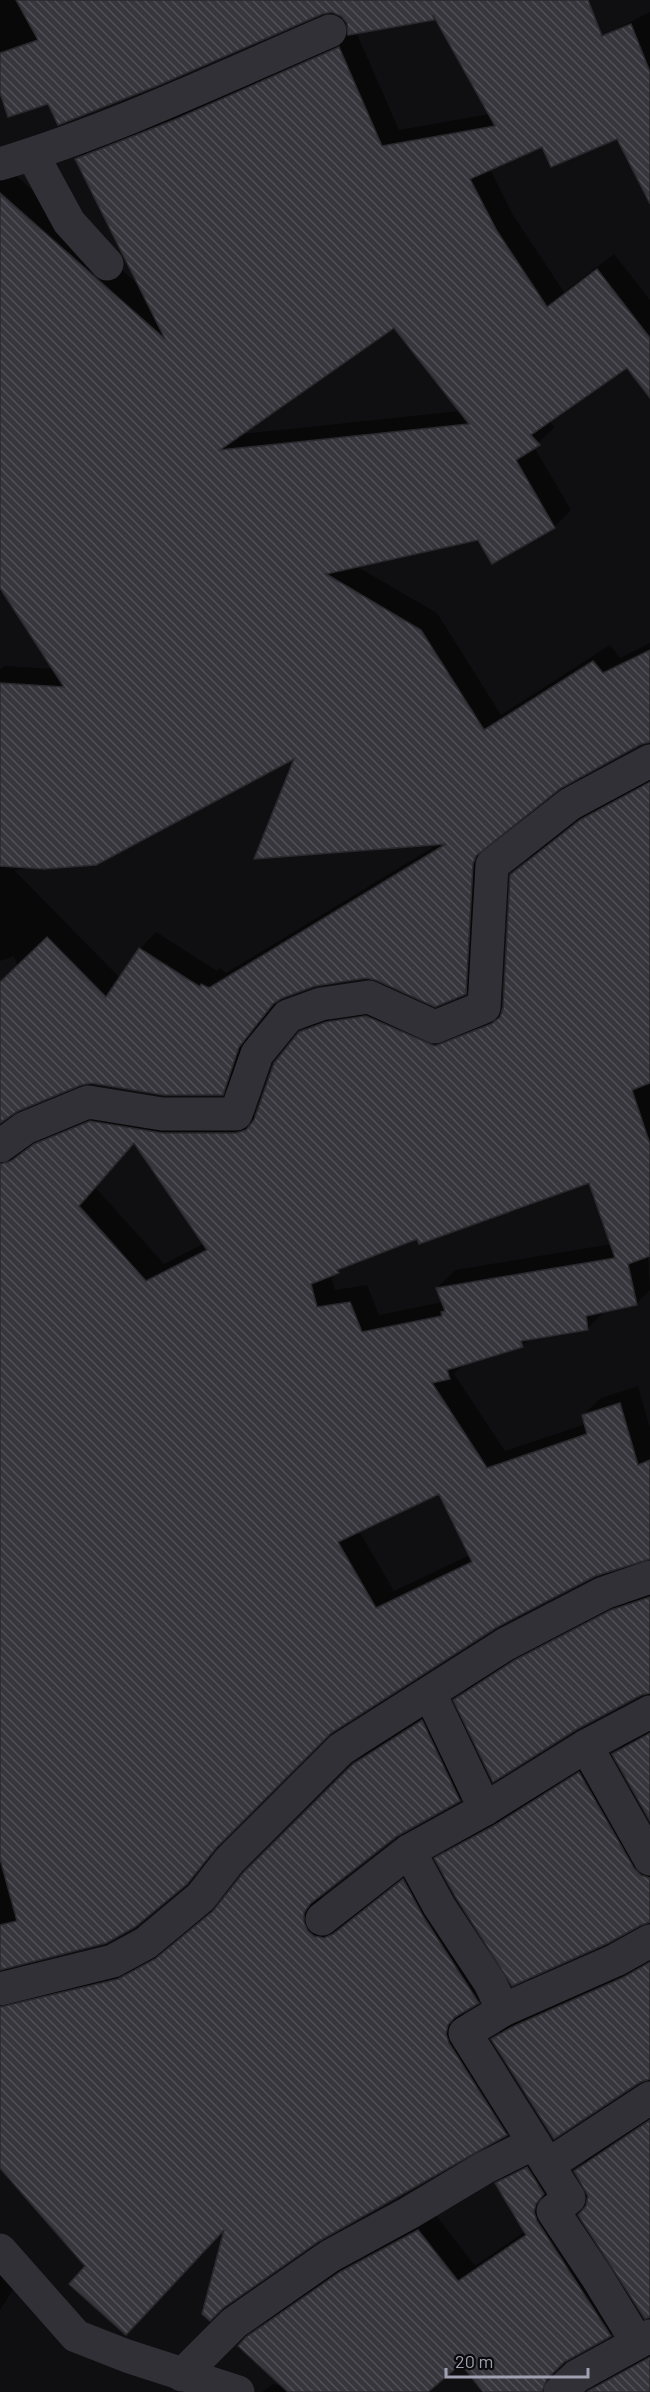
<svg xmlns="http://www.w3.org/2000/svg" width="650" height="2392" font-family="Barlow,sans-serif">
	<defs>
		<pattern id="building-back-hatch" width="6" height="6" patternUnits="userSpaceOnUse" patternTransform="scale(1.5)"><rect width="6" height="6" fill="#37363c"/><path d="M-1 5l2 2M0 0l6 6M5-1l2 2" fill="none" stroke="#515056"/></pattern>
	</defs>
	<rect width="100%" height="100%" fill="#0f0f11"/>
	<g fill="#0007" fill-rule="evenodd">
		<path d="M0,0h582l-146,18 -80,14 43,98 91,-16 11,-27 149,-75v189l-33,-64 -74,8 -53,24 23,46 51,77 50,-38 36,46v64l-22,2 -79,55 6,6 -21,20 37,63 -17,17 -61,35 -14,-23 -123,27 81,47 64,102 109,-70 10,13 30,-15v99l-9,1 -81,43 -67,52 -4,8 -7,130 -17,17 -99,-16 -52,8 -33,12 -25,32 -17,48 -17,17 -131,-12 -10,1 -64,26 -17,12v-105l31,-13 -17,-47 -14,5v-291l4,-4 51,3 -52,-78 -3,2v-426l3,-3 137,122 -63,-127 17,-17 98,-39 157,-69v-10l-6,-9 -10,-4 -10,1 -274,90 -49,-14zM394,326l66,85 -219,23zM296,756l144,87 -214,130 -7,-5 -2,3 -61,-39 -16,17 -20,29 -106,-108 81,-6z"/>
		<path d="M650,775v480l-2,1 2,34 -14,14 -31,7 -18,18 -57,9 -8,8 -57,17 -11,11 51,77 81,-27 -3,-9 18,-17 37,-12 12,42v129l-55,18 -98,51 -167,106 -97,97 -28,35 -19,19 -186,85v-811l53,-30 56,-23 71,12 77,-1 43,-82 19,-18 26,-10 109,24 50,-19 8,-135 18,-18 70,-55zM135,1142l70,101 -41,21 -69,-77zM590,1181l22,63 -157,26 -18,18 6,14 -64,13 -12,-30 -32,5 -4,-15 7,-3 6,-7 74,-28zM439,1492l31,63 -76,36 -35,-60z"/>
		<polygon points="650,1586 650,1692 455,1700 473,1682 535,1643"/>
		<polygon points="440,1704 477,1782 460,1800 397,1835 322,1894 321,1904 343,1921 352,1917 421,1863 495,1984 478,2002 465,2010 463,2016 524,2117 506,2134 227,2227 127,2334 87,2266 0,2166 0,1977 137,1962 174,1942 222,1903 244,1874 372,1746"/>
		<polygon points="650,1726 650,1818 614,1754 631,1736"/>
		<polygon points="597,1756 650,1849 650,1921 436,1859 454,1841"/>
		<polygon points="650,1956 650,2078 493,2039 511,2022"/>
		<polygon points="650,2116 650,2316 587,2206 589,2196 576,2171 593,2153"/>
		<polygon points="544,2152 552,2186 627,2318 610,2335 567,2358 461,2362 426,2392 262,2392 273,2384 285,2387 240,2346 264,2321 358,2256 435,2214 475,2266 526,2231 497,2184 514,2167"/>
		<polygon points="0,2266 20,2279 0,2310"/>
		<polygon points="650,2351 650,2392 585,2392 592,2388 608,2374"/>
	</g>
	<g fill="url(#building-back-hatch)" stroke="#2a292d" stroke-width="1.5" fill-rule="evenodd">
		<path d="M16,0h572l14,36 29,-12 19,48v132l-33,-65 -66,28 -9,-20 -72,32 27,52 50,76 50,-38 53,69v60l-23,-30 -96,67 9,10 -24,15 39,68 -63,36 -14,-24 -152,34 95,56 63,100 109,-69 10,12 47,-23v92l-9,2 -80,44 -85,68 -3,8 -7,130 -31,13 -59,-27 -10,-2 -51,8 -33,12 -9,6 -34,43 -16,48h-59l-73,-12 -10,2 -63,26 -18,12v-141l47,-45 59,60 33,-49 61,39 1,-3 8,4 237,-144 -192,15 40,-100 -198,106 -52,4 -44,-3v-183l64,4 -64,-99v-395l165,146 -90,-180 99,-39 165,-73 43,99 113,-20 -62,-111 1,5 -86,15 -1,-12 -6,-7 -9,-4 -10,2 -163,71 -101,40 -10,-21 -40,13 -8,-24v-40l38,-13zM394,328l75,96 -249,26z"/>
		<path d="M650,782v301l-18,7 18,54v112l-22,8 9,41 -51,11 2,14 -67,11 2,6 -76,23 3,9 -18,4 55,85 100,-34 -5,-19 38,-12 18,62 12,-5v99l-55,17 -98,51 -166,106 -115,115 -29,36 -52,43 -29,16 -106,27v-45l17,-4 -17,-62v-695l11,-3 23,-17 56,-23 72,12h74l10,-3 8,-10 20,-57 25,-31 27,-10 40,-6 69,30 56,-22 9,-7 3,-9 7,-133 70,-55zM134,1143l73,107 -61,31 -67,-75zM589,1183l26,75 -179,30 9,23 -4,1 1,4 -80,16 -12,-30 -33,5 -6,-23 28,-11 -2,-3 80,-31 2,5zM439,1494l33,68 -96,46 -38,-66z"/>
		<polygon points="650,1597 650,1693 641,1695 577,1729 493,1782 453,1700 515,1660 611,1610"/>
		<polygon points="422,1720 460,1801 397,1836 310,1904 304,1913 304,1922 308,1931 314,1936 324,1938 333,1934 403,1879 423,1916 479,2003 455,2017 448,2025 446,2034 449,2043 507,2135 319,2241 223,2308 210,2321 202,2314 224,2230 126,2335 69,2284 85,2266 0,2168 0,2007 118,1979 155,1959 213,1911 243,1873 353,1764"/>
		<polygon points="650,1733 650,1821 612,1754"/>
		<polygon points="579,1772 634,1868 641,1875 650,1878 650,1922 641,1925 608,1943 512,1986 455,1896 434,1858 495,1825"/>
		<polygon points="650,1962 650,2079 640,2082 554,2139 491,2039 512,2027 624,1977"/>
		<polygon points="650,2120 650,2317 645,2319 578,2215 586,2206 588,2196 574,2171"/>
		<polygon points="527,2167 544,2194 536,2204 534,2212 537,2221 611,2336 564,2362 547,2379 542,2392 483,2392 461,2364 428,2392 288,2392 238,2346 246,2337 340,2272 418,2230 458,2281 526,2235 495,2183"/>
		<polygon points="650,2357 650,2392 587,2392 588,2391"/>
	</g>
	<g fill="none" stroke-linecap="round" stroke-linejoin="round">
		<g stroke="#303036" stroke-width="33">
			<polyline points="32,154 69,222 107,264"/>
			<path d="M0,164c113,-34 221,-86 330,-133"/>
			<polyline points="0,1146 25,1128 88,1102 162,1114 236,1114 257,1054 288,1016 321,1004 369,997 435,1027 484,1007 492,865 570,804 650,761"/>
			<polyline points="430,1694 485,1809"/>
			<polyline points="586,1746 650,1712"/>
			<polyline points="409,1851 439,1906 490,1983 503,2010 465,2033 548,2165"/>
			<polyline points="322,1919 409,1851 485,1809 586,1746 650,1859"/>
			<polyline points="0,1989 113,1961 146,1943 201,1897 229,1861 341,1749 506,1644 604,1593 650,1577"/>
			<polyline points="503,2010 616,1960 650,1941"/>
			<polyline points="0,2250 76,2336 127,2356 238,2392"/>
			<polyline points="637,2342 597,2277 553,2211 569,2198 548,2165 650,2098"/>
			<polyline points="182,2375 234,2323 330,2256 409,2213 484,2168 534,2143"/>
			<polyline points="560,2392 577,2376 650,2336"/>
		</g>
	</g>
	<path d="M446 2368v9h142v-9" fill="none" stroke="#9fa0b2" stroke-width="3"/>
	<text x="455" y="2368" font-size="18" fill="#9fa0b2" stroke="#0b0a0c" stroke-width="4.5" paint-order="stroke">20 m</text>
</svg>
